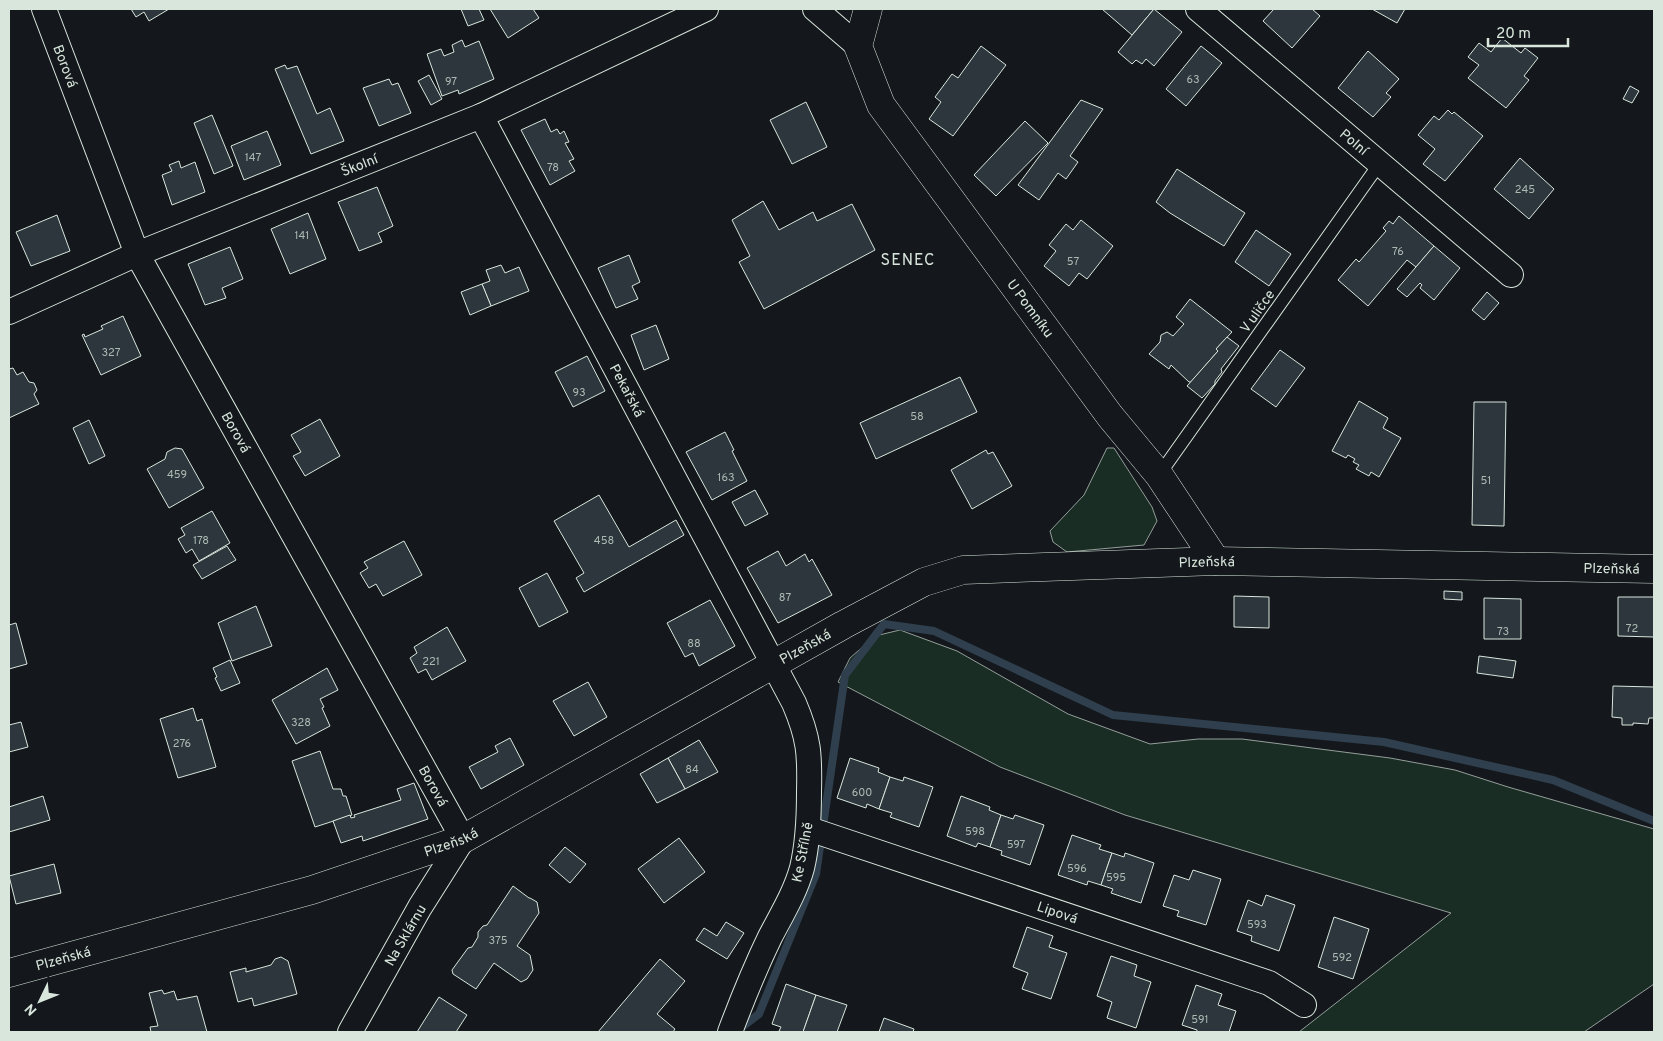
<svg xmlns="http://www.w3.org/2000/svg" width="1663" height="1041" font-family="Overpass,sans-serif">
	<rect width="100%" height="100%" fill="#14181c"/>
	<g fill="#1a2d24" stroke="#939e99">
		<polygon points="1107,448 1114,448 1152,507 1157,521 1144,545 1067,552 1053,542 1050,531 1084,495"/>
		<polygon points="900,630 957,651 1068,714 1150,744 1198,739 1242,739 1390,758 1455,770 1508,787 1654,829 1654,984 1584,1032 1299,1032 1451,913 1125,815 1000,767 838,682 850,658 875,636"/>
	</g>
	<g fill="none" stroke-linecap="round" stroke-linejoin="round">
		<polyline stroke="#2f3f4d" stroke-width="8" points="738,1030 759,1014 816,874 845,675 884,624 934,631 1113,715 1384,742 1553,780 1654,821"/>
	</g>
	<g fill="#2c363c" stroke="#d8e6dc">
		<polygon points="131,9 169,9 149,21 144,12 136,17"/>
		<polygon points="461,9 479,9 484,20 468,26"/>
		<polygon points="490,9 533,9 539,18 508,38"/>
		<polygon points="1102,9 1154,9 1132,35"/>
		<polygon points="1154,9 1182,32 1154,66 1146,59 1142,64 1136,60 1132,64 1118,52"/>
		<polygon points="1274,9 1312,9 1320,16 1292,48 1263,21"/>
		<polygon points="1372,9 1405,9 1397,23"/>
		<polygon points="1502,38 1521,53 1525,48 1538,58 1524,76 1529,80 1506,108 1468,78 1479,65 1468,57 1479,43 1491,52"/>
		<polygon points="462,40 465,47 479,41 494,79 459,94 458,90 442,96 427,54 441,49 444,56 454,52 452,45"/>
		<polygon points="981,46 1006,65 953,136 929,119 941,102 935,97 952,74 958,78"/>
		<polygon points="1201,46 1222,63 1186,106 1166,89"/>
		<polygon points="1368,51 1399,79 1386,93 1391,97 1373,117 1338,88"/>
		<polygon points="285,65 287,69 297,66 317,114 330,108 344,141 311,154 275,69"/>
		<polygon points="429,75 442,99 431,105 418,81"/>
		<polygon points="389,79 392,85 398,83 411,113 379,126 363,88"/>
		<polygon points="1630,86 1639,91 1632,103 1623,99"/>
		<polygon points="1081,100 1103,109 1070,156 1078,162 1066,179 1058,173 1039,200 1018,185"/>
		<polygon points="806,102 827,147 792,164 770,120"/>
		<polygon points="1448,110 1452,114 1454,112 1483,136 1445,181 1423,164 1435,149 1418,135 1434,116 1439,120"/>
		<polygon points="212,115 233,166 214,174 194,123"/>
		<polygon points="545,119 551,132 557,129 560,134 564,131 569,142 565,143 574,159 569,161 575,171 550,185 521,130"/>
		<polygon points="1025,121 1048,143 996,196 974,175"/>
		<polygon points="267,131 281,165 244,180 231,146"/>
		<polygon points="1520,158 1554,189 1529,219 1494,189"/>
		<polygon points="179,161 181,168 195,162 205,192 172,205 162,175 172,171 169,165"/>
		<polygon points="1177,169 1245,213 1224,246 1170,213 1156,202"/>
		<polygon points="377,187 393,226 378,233 382,242 359,251 338,202"/>
		<polygon points="763,201 779,230 813,212 817,221 852,204 875,250 764,309 739,262 750,256 732,220"/>
		<polygon points="308,213 326,259 290,274 271,229"/>
		<polygon points="57,215 70,251 31,266 16,232"/>
		<polygon points="1399,216 1434,246 1416,267 1407,260 1368,306 1338,280 1356,259 1359,262 1386,231 1383,228 1389,221 1393,224"/>
		<polygon points="1081,220 1113,246 1087,279 1079,273 1069,286 1044,266 1056,251 1049,245 1066,224 1073,230"/>
		<polygon points="1256,230 1291,254 1269,286 1235,262"/>
		<polygon points="1434,246 1460,268 1434,300 1420,288 1422,285 1420,283 1407,297 1397,289"/>
		<polygon points="230,247 243,279 222,288 226,298 205,305 188,264"/>
		<polygon points="629,255 640,282 632,286 638,299 616,308 598,268"/>
		<polygon points="501,265 505,273 519,267 529,291 491,306 482,284 490,281 486,270"/>
		<polygon points="482,284 491,306 470,315 461,292"/>
		<polygon points="1487,292 1499,303 1484,320 1472,310"/>
		<polygon points="1190,299 1232,332 1216,349 1218,351 1191,382 1189,382 1171,365 1169,369 1149,354 1160,342 1161,335 1167,332 1173,336 1184,324 1176,317"/>
		<polygon points="123,316 141,356 101,375 82,335 84,334 85,337 103,329 101,326"/>
		<polygon points="656,325 669,359 644,370 631,335"/>
		<polygon points="1227,337 1239,346 1221,369 1222,372 1215,381 1215,384 1202,398 1187,386 1218,351 1216,349"/>
		<polygon points="1280,350 1305,368 1276,407 1251,389"/>
		<polygon points="587,356 605,391 573,407 555,372"/>
		<polygon points="13,368 17,375 23,372 29,382 34,383 37,390 34,394 39,404 9,418 9,369"/>
		<polygon points="960,377 977,412 876,459 860,423"/>
		<polygon points="1359,401 1388,418 1383,428 1401,438 1379,477 1371,472 1369,476 1356,469 1359,465 1353,462 1355,459 1348,455 1346,458 1332,451"/>
		<polygon points="1474,402 1506,402 1504,526 1472,525"/>
		<polygon points="320,419 340,456 305,476 293,456 301,452 291,435"/>
		<polygon points="89,420 105,456 89,464 73,428"/>
		<polygon points="725,432 734,450 732,451 747,481 712,500 686,452"/>
		<polygon points="175,448 182,449 204,488 169,508 147,469 165,459 167,452"/>
		<polygon points="986,450 988,454 993,452 1012,486 972,509 951,470"/>
		<polygon points="755,490 768,514 745,526 732,502"/>
		<polygon points="599,495 629,547 676,520 684,535 584,592 576,578 584,573 554,521"/>
		<polygon points="212,511 230,543 199,561 192,549 186,553 178,539 185,535 181,528"/>
		<polygon points="404,541 422,575 383,596 376,584 369,588 360,573 368,568 364,562"/>
		<polygon points="227,546 236,560 202,579 193,565"/>
		<polygon points="778,551 786,566 805,554 809,562 812,559 832,595 778,623 747,568"/>
		<polygon points="547,573 568,612 539,627 519,588"/>
		<polygon points="1444,591 1462,592 1462,600 1444,599"/>
		<polygon points="1234,596 1269,597 1269,628 1234,627"/>
		<polygon points="1618,597 1654,597 1654,637 1618,636"/>
		<polygon points="1484,598 1521,599 1521,639 1484,639"/>
		<polygon points="710,600 735,646 699,666 693,653 685,657 667,623"/>
		<polygon points="256,606 272,646 232,661 218,623"/>
		<polygon points="16,623 27,664 9,669 9,625"/>
		<polygon points="447,627 466,661 432,680 426,669 418,673 410,658 417,653 414,647"/>
		<polygon points="1479,656 1516,661 1513,678 1477,673"/>
		<polygon points="230,660 240,683 221,691 215,678 217,677 213,668"/>
		<polygon points="327,668 338,690 320,699 324,707 322,708 330,726 296,744 272,700"/>
		<polygon points="588,682 607,717 574,736 553,701"/>
		<polygon points="1613,686 1654,687 1654,718 1649,718 1648,724 1633,723 1633,725 1622,725 1622,718 1612,717"/>
		<polygon points="193,708 197,721 202,719 216,767 178,778 160,719"/>
		<polygon points="21,722 28,747 9,752 9,725"/>
		<polygon points="510,738 524,765 481,789 469,767 498,752 495,746"/>
		<polygon points="699,740 718,772 685,789 668,758"/>
		<polygon points="320,751 333,789 341,789 343,796 346,796 352,815 315,827 292,761"/>
		<polygon points="668,758 685,789 657,803 640,774"/>
		<polygon points="850,758 879,768 878,772 890,777 879,809 867,804 866,808 837,798"/>
		<polygon points="890,777 903,781 904,777 933,787 919,827 890,817 892,813 879,809"/>
		<polygon points="414,783 428,819 363,841 362,836 341,843 333,821 350,815 351,818 355,817 354,815 401,800 397,789"/>
		<polygon points="43,796 50,820 9,832 9,807"/>
		<polygon points="961,796 990,807 989,810 1001,815 990,847 978,843 976,847 947,836"/>
		<polygon points="1001,815 1013,819 1015,815 1044,825 1030,865 1001,855 1002,851 990,847"/>
		<polygon points="1072,835 1101,845 1099,849 1112,853 1101,885 1088,881 1087,885 1058,875"/>
		<polygon points="679,838 705,872 664,903 638,869"/>
		<polygon points="565,847 586,864 570,883 549,865"/>
		<polygon points="1112,853 1124,857 1125,853 1154,863 1141,903 1111,893 1113,889 1101,885"/>
		<polygon points="54,864 61,893 16,904 9,876"/>
		<polygon points="1193,870 1221,879 1206,925 1177,916 1179,911 1163,906 1174,875 1189,880"/>
		<polygon points="513,886 529,898 530,898 537,902 539,913 517,946 530,955 533,970 527,979 521,982 494,963 476,989 453,974 452,970 468,948 472,947 478,937 478,932 483,926 487,925"/>
		<polygon points="1266,895 1295,905 1279,951 1251,941 1252,936 1237,931 1248,900 1262,906"/>
		<polygon points="1334,917 1369,929 1353,979 1318,967"/>
		<polygon points="726,922 744,933 727,959 696,940 704,928 717,936"/>
		<polygon points="1027,927 1053,936 1049,947 1067,953 1051,999 1022,989 1028,973 1013,967"/>
		<polygon points="1111,956 1137,965 1134,976 1151,982 1136,1028 1107,1018 1112,1002 1097,996"/>
		<polygon points="281,957 288,961 297,994 254,1006 252,998 238,1002 230,972 246,968 246,972 271,965 275,959"/>
		<polygon points="660,959 685,981 657,1014 675,1029 673,1032 598,1032"/>
		<polygon points="786,984 816,995 803,1032 783,1032 779,1031 781,1027 772,1024"/>
		<polygon points="1196,985 1222,994 1218,1005 1236,1011 1229,1032 1197,1032 1197,1030 1182,1025"/>
		<polygon points="162,990 164,994 174,991 177,1000 197,996 207,1032 151,1032 150,1027 158,1026 149,993"/>
		<polygon points="816,995 847,1005 837,1032 803,1032"/>
		<polygon points="439,997 467,1015 456,1032 417,1032"/>
		<polygon points="884,1018 914,1029 913,1032 879,1032"/>
	</g>
	<g fill="none" stroke-linecap="round" stroke-linejoin="round">
		<defs>
			<polyline id="lane" points="1159,475 1380,163"/>
			<g id="street">
				<path id="s1" d="M44,9l93,245 326,585 -43,68 -70,125"/>
				<polyline points="815,9 858,46"/>
				<path id="s2" d="M1198,9l313,266"/>
				<path id="s3" d="M481,116l313,587c15,35 16,51 15,89 0,25 -1,51 -7,76 -7,25 -20,46 -32,69 -15,31 -28,63 -40,95"/>
				<path id="s4" d="M9,312l128,-58 344,-138 225,-107"/>
				<path id="s5" d="M809,829l460,154 35,22"/>
			</g>
			<g id="secondary">
				<path id="s6" d="M868,9l-10,37 23,59 229,311 49,59 57,86"/>
				<path id="s7" d="M9,973l303,-83 151,-51 380,-214 81,-43 39,-12 253,-9 438,8"/>
			</g>
		</defs>
		<use href="#lane" stroke="#d8e6dc" stroke-width="14"/>
		<use href="#street" stroke="#d8e6dc" stroke-width="26"/>
		<use href="#secondary" stroke="#d8e6dc" stroke-width="29"/>
		<use href="#lane" stroke="#14181c" stroke-width="12"/>
		<use href="#street" stroke="#14181c" stroke-width="24"/>
		<use href="#secondary" stroke="#14181c" stroke-width="28"/>
	</g>
	<g text-anchor="middle" stroke-width="4" stroke-linejoin="round" paint-order="stroke">
		<g font-size="11" fill="#adbab4">
			<text x="1193" y="83">63</text>
			<text x="451" y="85">97</text>
			<text x="253" y="161">147</text>
			<text x="553" y="171">78</text>
			<text x="1525" y="193">245</text>
			<text x="302" y="239">141</text>
			<text x="1398" y="255">76</text>
			<text x="1073" y="265">57</text>
			<text x="111" y="356">327</text>
			<text x="579" y="396">93</text>
			<text x="917" y="420">58</text>
			<text x="177" y="478">459</text>
			<text x="726" y="481">163</text>
			<text x="1486" y="484">51</text>
			<text x="201" y="544">178</text>
			<text x="604" y="544">458</text>
			<text x="785" y="601">87</text>
			<text x="1632" y="632">72</text>
			<text x="1503" y="635">73</text>
			<text x="694" y="647">88</text>
			<text x="431" y="665">221</text>
			<text x="301" y="726">328</text>
			<text x="182" y="747">276</text>
			<text x="692" y="773">84</text>
			<text x="862" y="796">600</text>
			<text x="975" y="835">598</text>
			<text x="1016" y="848">597</text>
			<text x="1077" y="872">596</text>
			<text x="1116" y="881">595</text>
			<text x="1257" y="928">593</text>
			<text x="498" y="944">375</text>
			<text x="1342" y="961">592</text>
			<text x="1200" y="1023">591</text>
		</g>
		<g font-size="14" fill="#d8e6dc" stroke="#14181c">
			<text dy="5" stroke="none"><textPath href="#s1" startOffset="61">Borová</textPath></text>
			<text dy="5" stroke="none"><textPath href="#s2" startOffset="205">Polní</textPath></text>
			<text dy="5" stroke="none"><textPath href="#s4" startOffset="380">Školní</textPath></text>
			<text dy="5" stroke="none"><textPath href="#s6" startOffset="354">U Pomníku</textPath></text>
			<text transform="translate(1257 311) rotate(-55)" y="5">V uličce</text>
			<text dy="5" stroke="none"><textPath href="#s3" startOffset="311">Pekařská</textPath></text>
			<text dy="5" stroke="none"><textPath href="#s1" startOffset="466">Borová</textPath></text>
			<text dy="5" stroke="none"><textPath href="#s7" startOffset="1286">Plzeňská</textPath></text>
			<text dy="5" stroke="none"><textPath href="#s7" startOffset="1691">Plzeňská</textPath></text>
			<text dy="5" stroke="none"><textPath href="#s7" startOffset="866">Plzeňská</textPath></text>
			<text dy="5" stroke="none"><textPath href="#s1" startOffset="871">Borová</textPath></text>
			<text dy="5" stroke="none"><textPath href="#s7" startOffset="461">Plzeňská</textPath></text>
			<text transform="translate(802 852) rotate(-79)" y="5">Ke Střílně</text>
			<text dy="5" stroke="none"><textPath href="#s5" startOffset="262">Lipová</textPath></text>
			<text transform="translate(405 935) rotate(-60)" y="5">Na Sklárnu</text>
			<text dy="5" stroke="none"><textPath href="#s7" startOffset="56">Plzeňská</textPath></text>
		</g>
		<g font-size="16" letter-spacing="1" fill="#d8e6dc" stroke="#14181c">
			<text x="908" y="265">SENEC</text>
		</g>
	</g>
	<rect width="1663" height="1041" fill="none" stroke="#d8e6dc" stroke-width="20"/>
	<g transform="translate(40 1001) rotate(227)" stroke="#14181c" stroke-width="4" paint-order="stroke">
	<path d="M0-4L9 19L0 12L-9 19Z" fill="#d8e6dc"/>
	<text y="-8" font-size="14" font-weight="bold" text-anchor="middle" fill="#d8e6dc">N</text>
	</g>
	<path d="M1488 38v8h80v-8" fill="none" stroke="#d8e6dc" stroke-width="2.5"/>
	<text x="1496" y="38" font-size="15" fill="#d8e6dc" stroke="#14181c" stroke-width="4" paint-order="stroke">20 m</text>
</svg>
